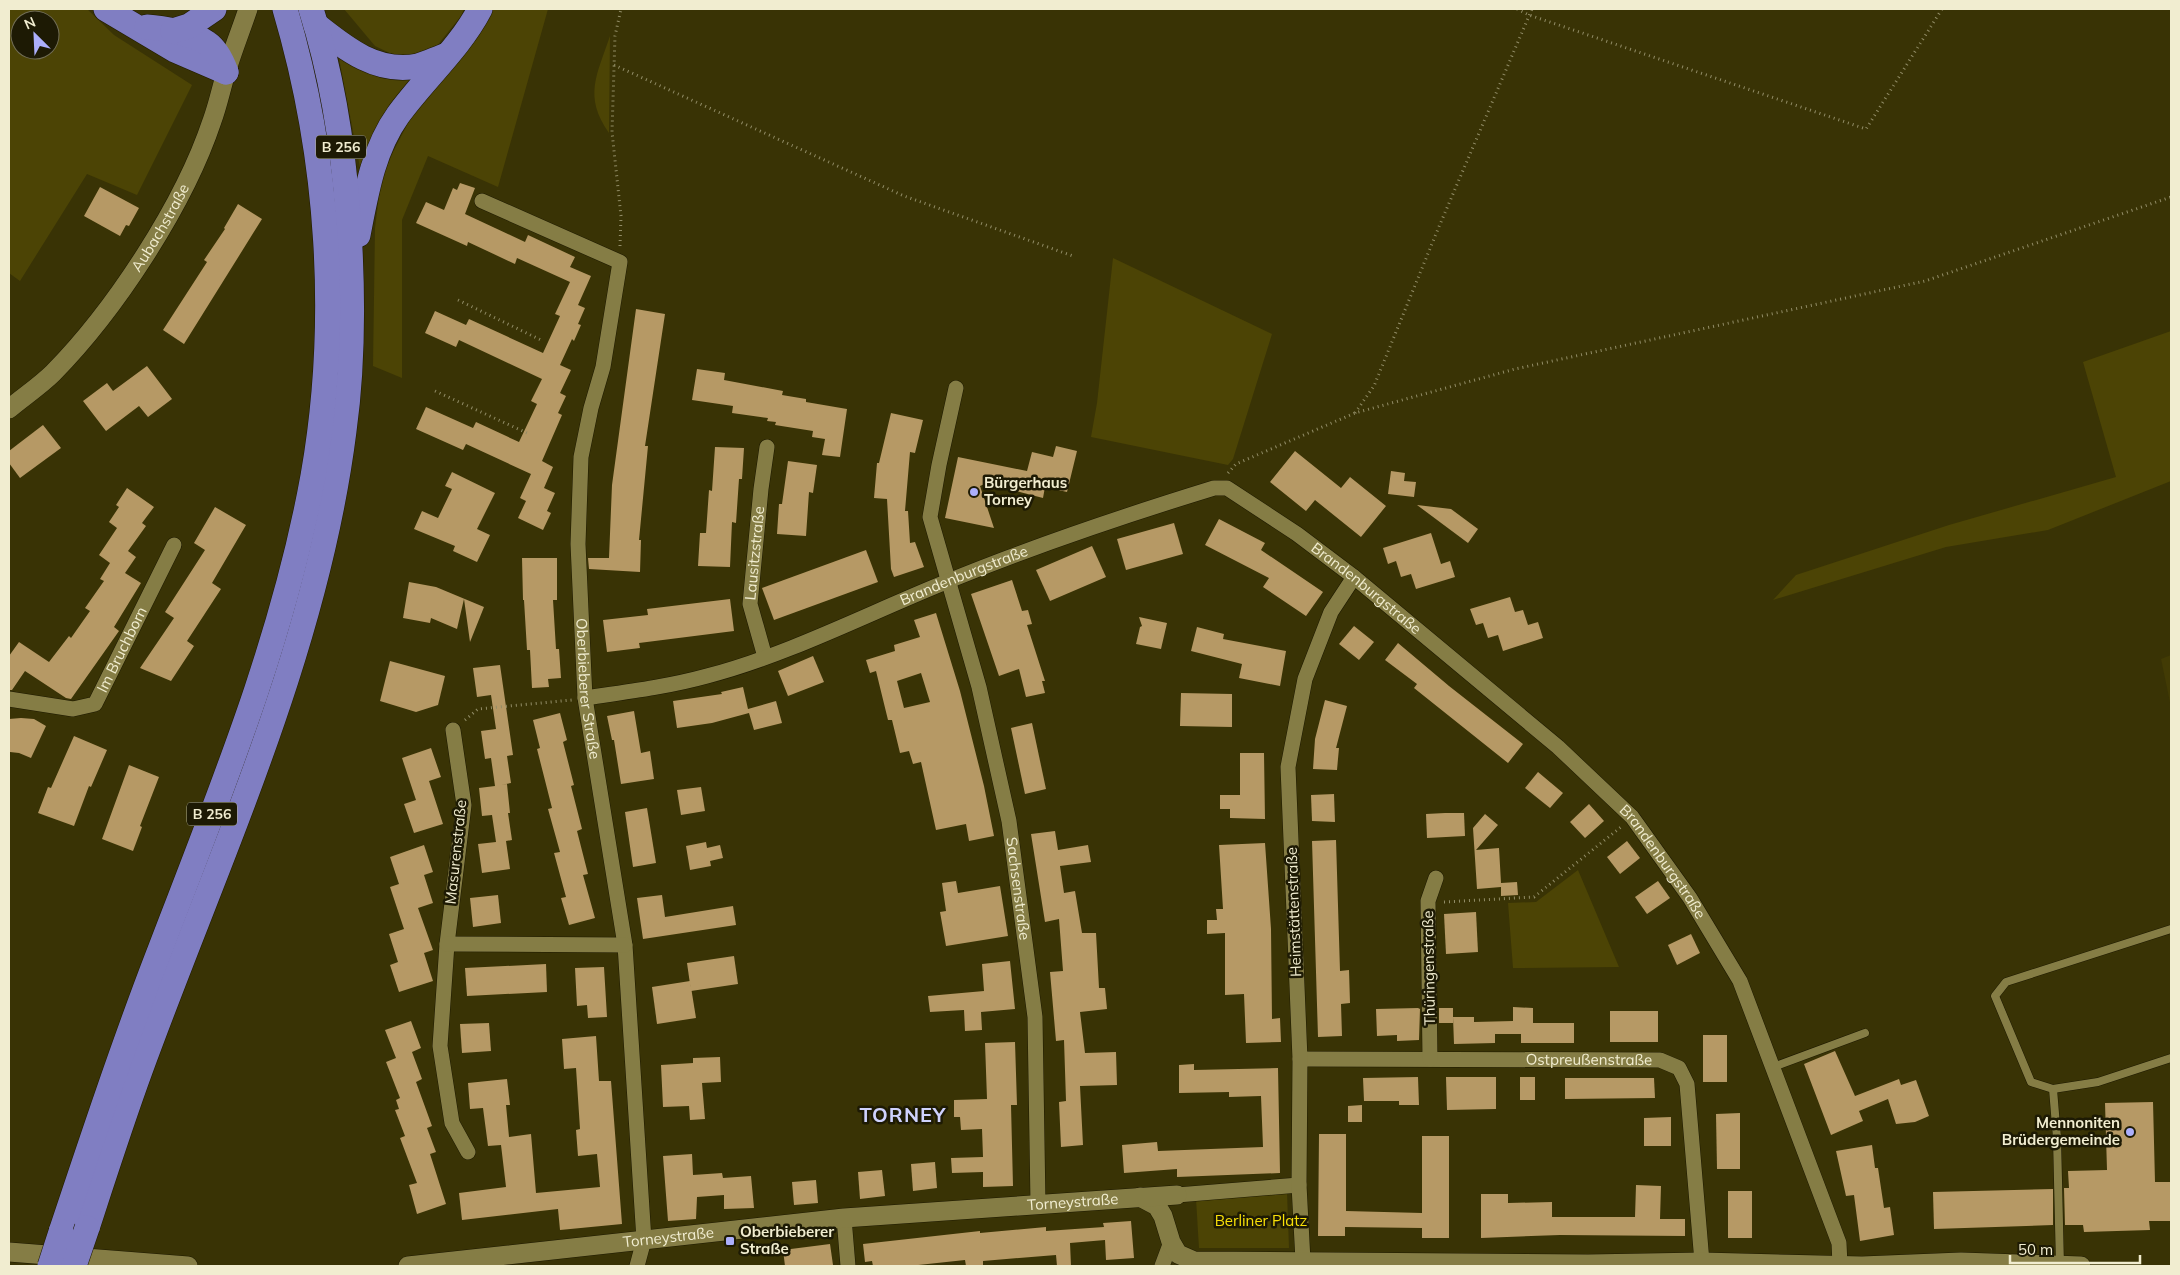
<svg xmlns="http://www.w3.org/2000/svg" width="2180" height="1275" font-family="Mulish,sans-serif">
	<rect width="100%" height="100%" fill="#393305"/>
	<polygon fill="#423b05" points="2171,655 2171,707 2161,659"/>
	<g fill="#4c4405" fill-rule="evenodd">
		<path d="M9,9h78l27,26 78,50 -55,110 -50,-21 -67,107 -11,-8zM20,20h30v30h-30z"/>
		<polygon points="344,9 464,9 461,16 436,47 404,60 375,46"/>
		<polygon points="493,9 548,9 498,187 428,156 402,220 402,378 373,366 375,228 381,180 393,152 409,121 459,61 480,33"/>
		<path d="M610,36l-1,97c-26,-37 -12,-58 1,-97z"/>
		<polygon points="338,53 423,71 361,173"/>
		<polygon points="1113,258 1272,334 1233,459 1228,465 1091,437 1097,403"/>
		<polygon points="2171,331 2171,481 2048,530 1946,547 1773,600 1796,575 1949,525 2116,477 2083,362"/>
		<polygon points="1578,870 1619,967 1513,968 1508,903 1536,902"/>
		<polygon points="1287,1192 1289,1248 1199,1248 1196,1199"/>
	</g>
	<g fill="#b69965" fill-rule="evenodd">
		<polygon points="460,183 475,188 465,214 525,242 528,235 575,257 570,267 591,276 578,305 585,308 578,324 581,325 574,341 572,339 560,365 571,370 560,393 566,396 558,413 562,415 542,461 553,467 544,488 555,493 547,511 551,513 543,530 518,518 526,501 520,498 531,474 466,444 463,450 416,429 426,407 473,428 476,422 519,442 537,404 531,401 542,379 459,340 456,347 425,333 435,311 466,325 469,319 543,353 560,316 555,314 570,282 517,258 515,264 468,242 467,246 416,223 426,202 444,210 453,188 457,190"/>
		<polygon points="100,187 139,208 129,226 126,225 120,236 84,216"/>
		<polygon points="238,204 262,219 184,344 163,330 207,262 204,260 225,229 224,228"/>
		<polygon points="636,309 665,314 645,446 648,446 639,540 641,540 640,572 589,569 588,558 609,558 612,485"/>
		<polygon points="147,366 172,399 148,417 139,406 106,431 83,401 107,383 113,391"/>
		<polygon points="697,369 725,373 724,380 783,391 782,395 806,399 806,402 847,409 840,457 822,455 825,439 812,437 813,431 775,425 776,422 767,421 768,418 732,413 733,406 692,400"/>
		<polygon points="891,413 923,420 915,453 910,452 905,511 908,511 910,543 915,542 924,567 894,577 891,569 887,499 874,498 877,463 879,463"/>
		<polygon points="43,425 61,448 20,478 9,463 9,451"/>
		<polygon points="1056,446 1077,451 1067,492 1045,487 1043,498 1000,487 996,479 980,486 994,528 945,518 958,457 1027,471 1032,452 1053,457"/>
		<polygon points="715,447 744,448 742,479 739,479 736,523 732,522 730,567 698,566 700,533 706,533 709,490 712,491"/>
		<polygon points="1295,451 1341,488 1350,477 1386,506 1361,537 1315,500 1306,511 1270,482"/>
		<polygon points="788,461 817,465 813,493 809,492 806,536 777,534 779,504 782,504"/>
		<polygon points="1391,471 1405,473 1404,481 1416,482 1414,497 1388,494"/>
		<polygon points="452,472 495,493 477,529 490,535 477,562 453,551 455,546 414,529 422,511 438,518 452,489 445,486"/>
		<polygon points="127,488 154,507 142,523 146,526 128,551 136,557 125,573 141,583 114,627 119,631 71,699 66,698 25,671 12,690 9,690 9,656 19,642 49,662 69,636 71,638 90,611 85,608 104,581 100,579 110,563 99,555 117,528 109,522 119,507 116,505"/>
		<polygon points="1417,505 1451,509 1478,529 1468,543"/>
		<polygon points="215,507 246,525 212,583 221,589 187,641 194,646 171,681 140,668 174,618 165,612 205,550 194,543"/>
		<polygon points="1219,519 1265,543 1261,550 1323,592 1306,616 1263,587 1269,578 1205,545"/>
		<polygon points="1174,523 1183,554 1126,570 1117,539"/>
		<polygon points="1431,533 1441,564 1450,561 1455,577 1416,589 1411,574 1401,577 1396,561 1388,564 1383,548"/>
		<polygon points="1092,546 1106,577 1050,601 1036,570"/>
		<polygon points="866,550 878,582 774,620 762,588"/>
		<polygon points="522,558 557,558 557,600 553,600 556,649 559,649 561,678 548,679 549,687 532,688 530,650 527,650 524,600 523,600"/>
		<polygon points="1012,580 1022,611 1028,610 1032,624 1027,625 1045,681 1042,681 1045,693 1026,697 1019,669 999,676 971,594"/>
		<polygon points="409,582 436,587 484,607 470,642 464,599 457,629 431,618 430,623 403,618"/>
		<polygon points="1510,597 1515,612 1523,610 1528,625 1538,622 1543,638 1503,651 1498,635 1488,638 1483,623 1476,625 1470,609"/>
		<polygon points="730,599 734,631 639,643 640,648 607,652 603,620 648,615 647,609"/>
		<path d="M936,613l24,78 24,95 10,50 -25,5 -3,-17 -30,6 -15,-68 -8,2 -4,-13 -9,2 -8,-33h-4l-12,-49 -6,2 -4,-13 29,-9 -1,-6 26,-8 -6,-17zM921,673l9,29 -26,6 -7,-27z"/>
		<polygon points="1139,617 1167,623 1161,649 1136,644 1140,627 1142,626"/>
		<polygon points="1354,626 1374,642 1359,660 1339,644"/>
		<polygon points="1197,627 1224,634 1223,639 1286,651 1280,686 1239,678 1242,664 1191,651"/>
		<polygon points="1398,643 1449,686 1523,744 1508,763 1414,688 1417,684 1385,660"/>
		<polygon points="813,656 824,682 788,696 778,671"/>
		<polygon points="390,661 445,676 438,705 416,712 380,701"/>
		<polygon points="500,665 513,755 507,756 511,783 501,785 507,784 510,813 508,813 512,840 506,841 510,869 482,873 478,844 496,842 492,815 482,816 479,788 495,786 491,758 485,759 481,731 496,729 491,695 477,697 473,668"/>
		<polygon points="743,687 748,709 776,701 782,723 754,730 749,713 712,723 677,728 673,701 722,694 721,692"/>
		<polygon points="1181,693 1232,694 1232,727 1180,726"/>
		<polygon points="1325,700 1347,706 1336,748 1339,748 1337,770 1313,769 1315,739"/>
		<polygon points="634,711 641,753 650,751 654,779 621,784 614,740 612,740 607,716"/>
		<polygon points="560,713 567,740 563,742 574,785 571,786 582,829 577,831 588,874 583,875 595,918 569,925 561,898 566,897 554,853 560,852 548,809 552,808 537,749 540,748 533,720"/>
		<polygon points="21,718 34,719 46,726 31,758 19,753 10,752 9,747 9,719"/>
		<polygon points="1032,723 1046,789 1025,794 1011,728"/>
		<polygon points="74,736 107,750 91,787 89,786 74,826 38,813 48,787 51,788"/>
		<polygon points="431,748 441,777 429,781 443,824 414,833 404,804 416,800 402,758"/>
		<polygon points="1240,753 1264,753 1265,819 1230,818 1230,809 1220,809 1220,795 1240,795"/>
		<polygon points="129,765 159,777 140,826 142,827 133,851 102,839"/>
		<polygon points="1538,772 1563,793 1550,808 1525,788"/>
		<polygon points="701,787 705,811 681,815 677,790"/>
		<polygon points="1334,794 1335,822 1312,821 1311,795"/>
		<polygon points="1589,804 1604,821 1585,838 1570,822"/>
		<polygon points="647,808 656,863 633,867 625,812"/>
		<polygon points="1445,813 1464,813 1465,836 1427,838 1426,814"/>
		<polygon points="1485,814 1498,825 1476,850 1499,848 1501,883 1517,882 1518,895 1501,896 1501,887 1477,889 1473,828"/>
		<polygon points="1055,831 1058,850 1088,845 1091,862 1060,866 1064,893 1075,891 1082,933 1096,933 1099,988 1105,988 1107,1009 1080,1012 1085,1053 1116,1052 1117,1085 1080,1086 1083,1145 1061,1147 1059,1102 1066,1101 1064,1040 1056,1041 1050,972 1063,971 1059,919 1045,922 1031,834"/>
		<polygon points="1336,840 1340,971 1349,970 1350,1003 1341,1004 1342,1036 1318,1037 1312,841"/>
		<polygon points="1627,841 1640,858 1620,874 1607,857"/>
		<polygon points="706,842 707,848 720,845 723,858 710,861 711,866 690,870 686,846"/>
		<polygon points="1265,843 1271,929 1272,1019 1280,1018 1281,1042 1246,1043 1244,994 1225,995 1225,933 1207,934 1207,920 1217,920 1216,909 1223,909 1219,845"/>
		<polygon points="424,845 433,872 424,875 433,903 418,908 433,950 424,953 433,981 399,992 390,965 398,962 389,934 404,929 390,887 399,884 390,857"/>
		<polygon points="956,881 958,893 1000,886 1008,936 946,946 940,912 946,911 942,883"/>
		<polygon points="1658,881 1670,898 1647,914 1635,897"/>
		<polygon points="498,895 501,923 473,927 470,898"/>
		<polygon points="662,895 665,917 733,906 736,925 643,939 637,898"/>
		<polygon points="1476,912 1478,952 1446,954 1444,914"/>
		<polygon points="1691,934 1700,953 1677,965 1668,945"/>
		<polygon points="734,956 738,984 691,991 687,963"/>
		<polygon points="1010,961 1015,1009 981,1012 982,1030 965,1031 964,1010 930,1012 928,996 984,991 982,964"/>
		<polygon points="546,964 547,992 467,996 465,968"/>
		<polygon points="604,967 607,1017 588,1018 587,1005 577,1006 575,968"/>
		<polygon points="690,981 696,1018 657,1024 652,987"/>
		<polygon points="1513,1007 1533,1008 1533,1023 1574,1023 1574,1043 1521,1043 1521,1034 1495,1034 1495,1043 1454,1044 1453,1017 1474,1017 1474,1022 1513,1021"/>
		<polygon points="1418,1008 1420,1009 1419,1040 1397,1041 1397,1035 1377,1036 1376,1009"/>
		<rect x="1439" y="1008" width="14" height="15"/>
		<rect x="1610" y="1011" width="48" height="31"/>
		<polygon points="411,1021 421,1048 412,1052 422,1079 416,1082 432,1126 427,1128 436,1152 430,1154 446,1204 417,1214 409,1185 417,1183 400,1138 405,1136 395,1110 399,1109 396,1100 400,1098 386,1062 396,1058 385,1030"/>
		<polygon points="489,1023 491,1051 462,1053 460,1024"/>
		<rect x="1703" y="1035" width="24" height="47"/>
		<polygon points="596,1036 599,1081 611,1081 622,1224 560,1230 558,1209 462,1220 459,1193 506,1187 501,1145 488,1146 483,1108 470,1109 468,1083 507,1079 510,1105 506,1105 509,1137 531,1134 536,1193 600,1187 597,1154 578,1156 576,1130 580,1129 576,1068 564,1069 562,1039"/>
		<polygon points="1015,1042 1017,1105 1011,1105 1013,1186 983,1187 983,1172 952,1173 951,1158 983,1157 982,1129 961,1130 960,1117 954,1117 954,1100 987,1099 985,1043"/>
		<polygon points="1835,1051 1855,1096 1899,1079 1901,1085 1916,1080 1929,1116 1915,1122 1896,1124 1888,1099 1859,1111 1863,1121 1831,1135 1804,1064"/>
		<polygon points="720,1057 721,1082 702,1083 705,1119 690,1120 689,1106 663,1107 661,1065 693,1063 693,1058"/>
		<polygon points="1194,1064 1194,1070 1278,1068 1280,1173 1177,1177 1177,1169 1124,1173 1122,1145 1157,1142 1158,1151 1263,1147 1261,1096 1229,1097 1229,1092 1179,1093 1179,1065"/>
		<polygon points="1418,1077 1419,1105 1399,1105 1399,1101 1364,1101 1363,1078"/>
		<polygon points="1446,1077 1496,1077 1496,1109 1447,1110"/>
		<rect x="1520" y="1077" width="15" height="23"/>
		<polygon points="1565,1078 1654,1078 1655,1098 1565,1099"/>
		<polygon points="2153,1102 2155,1182 2171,1182 2171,1221 2149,1221 2150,1230 2084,1232 2083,1225 2065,1225 2064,1188 2069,1188 2068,1171 2107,1170 2105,1103"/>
		<polygon points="1362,1105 1362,1122 1348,1122 1348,1106"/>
		<polygon points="1740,1113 1740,1169 1717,1169 1716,1114"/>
		<polygon points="1671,1117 1671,1146 1644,1146 1644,1118"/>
		<polygon points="1319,1134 1346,1134 1346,1211 1422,1213 1422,1136 1449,1136 1449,1238 1422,1238 1422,1228 1345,1227 1345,1236 1318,1236"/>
		<polygon points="1872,1145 1875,1168 1878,1168 1884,1208 1890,1207 1894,1235 1860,1241 1854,1195 1846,1196 1836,1151"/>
		<polygon points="692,1154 693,1175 722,1173 723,1178 751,1176 754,1208 724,1209 724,1195 697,1197 696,1219 668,1221 663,1156"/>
		<polygon points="935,1162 937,1188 913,1191 911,1164"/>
		<polygon points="882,1170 885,1196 860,1199 858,1172"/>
		<polygon points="816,1180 818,1203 794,1205 792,1182"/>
		<polygon points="1636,1185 1661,1186 1660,1219 1685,1219 1685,1236 1560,1235 1481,1238 1481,1194 1508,1194 1508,1203 1552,1202 1552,1217 1635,1217"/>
		<polygon points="2053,1189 2053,1225 1934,1229 1933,1192"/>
		<rect x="1728" y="1191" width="24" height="47"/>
		<polygon points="1131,1221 1134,1258 1106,1260 1105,1240 1070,1243 1071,1266 1057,1266 1056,1255 983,1261 983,1266 966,1266 965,1260 909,1266 873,1266 872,1261 865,1262 863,1244 980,1231 980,1233 1046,1227 1046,1231 1104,1227 1103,1223"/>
		<polygon points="830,1244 833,1265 785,1266 783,1250"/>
	</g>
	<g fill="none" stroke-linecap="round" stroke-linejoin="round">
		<defs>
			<g id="service">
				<polyline points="1773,1067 1865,1033"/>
				<polyline points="2053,1089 2031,1082 1995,996 2006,982 2171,929"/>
				<polyline points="2060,1266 2057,1138 2053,1089 2098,1082 2171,1058"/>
			</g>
			<g id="minor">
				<path id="s1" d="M482,201l138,61 -17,105 -12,41 -10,49 -3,87 7,154 40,247 19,295 -7,26"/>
				<path id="s2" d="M956,388l-17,77 -9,52 49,170 30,134 26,196 3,187"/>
				<path id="s3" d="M765,657l-15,-53 11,-115 6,-42"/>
				<path id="s4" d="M585,698c41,-6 82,-11 122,-22 81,-21 162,-63 239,-94 88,-36 177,-66 268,-94h13l70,46 57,43 204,170 74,70 58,81 50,83 99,262 1,22"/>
				<path id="s5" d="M9,699l64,10 22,-5 79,-159"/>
				<polyline points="453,730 464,805 447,944 440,1046 452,1123 468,1152"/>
				<polyline points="447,944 625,945"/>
				<path id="s6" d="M1300,1059l360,1 19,8 8,16 15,178"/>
				<polyline points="1430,1059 1428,901 1436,878"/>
				<polyline points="1177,1195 1299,1185"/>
				<polyline points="844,1218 848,1266"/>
				<polyline points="1303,1261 1299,1185 1300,1059 1288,767 1305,679 1331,612 1354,577"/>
				<polyline points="1162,1266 1171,1242"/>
			</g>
			<g id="tertiary">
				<path id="s7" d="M9,409c14,-12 31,-23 44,-36 62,-63 131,-168 159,-252 6,-16 9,-32 14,-48 6,-21 15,-43 22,-64"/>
				<polyline points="1140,1197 1157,1206 1163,1216 1171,1242 1178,1254 1194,1261 1588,1264 1702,1262 1862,1266 1961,1262 2081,1266"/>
				<polyline points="9,1252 188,1266"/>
				<path id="s8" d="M408,1266l436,-48 333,-23"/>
			</g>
			<g id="trunk">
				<polyline points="106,9 175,50 226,72"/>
				<path d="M316,25c30,24 61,49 102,41 10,-3 20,-8 29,-11"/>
				<path d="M147,27c15,1 48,7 60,16 10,7 15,18 19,29"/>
				<polyline points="173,31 189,26 214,9"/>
				<path d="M358,235c8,-41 15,-85 40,-120 26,-36 61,-66 82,-106"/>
				<path d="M87,1228c17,-52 34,-105 53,-157 76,-209 176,-417 204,-640 10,-72 9,-145 4,-216 -5,-69 -16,-140 -37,-206"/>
				<path d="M61,1232c31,-93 62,-186 97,-277 60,-157 125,-313 155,-479 27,-154 16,-318 -28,-467"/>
			</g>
		</defs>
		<use href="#service" stroke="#1e1a00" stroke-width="9"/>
		<use href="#minor" stroke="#1e1a00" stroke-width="16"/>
		<use href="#tertiary" stroke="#1e1a00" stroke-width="20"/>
		<use href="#trunk" stroke="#1e1a00" stroke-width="26"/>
		<g stroke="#928d67" stroke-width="3" stroke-dasharray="1 4" stroke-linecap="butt">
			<polyline points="1517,9 1529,15 1866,129 1942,9"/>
			<polyline points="614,65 904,196 1073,256"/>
			<polyline points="620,246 621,216 612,132 615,36 621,9"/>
			<polyline points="458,300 541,340"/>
			<polyline points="435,391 527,433"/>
			<polyline points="1355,413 1374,386 1438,229 1532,9"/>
			<polyline points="1228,473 1236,464 1355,413 1515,369 1925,281 2171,197"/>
			<polyline points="465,720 478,709 572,700"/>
			<polyline points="1444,902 1534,897 1621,827"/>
		</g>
		<use href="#service" stroke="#857d45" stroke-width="8"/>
		<use href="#minor" stroke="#857d45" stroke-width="15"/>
		<use href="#tertiary" stroke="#857d45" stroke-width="19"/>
		<use href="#trunk" stroke="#807ec2" stroke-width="25"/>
		<defs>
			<g id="trunk-bridge">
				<polyline points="50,1266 61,1232"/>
				<polyline points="74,1266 87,1228"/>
			</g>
		</defs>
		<use href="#trunk-bridge" stroke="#1e1a00" stroke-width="26" stroke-linecap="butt"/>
		<use href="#trunk-bridge" stroke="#807ec2" stroke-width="25"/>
	</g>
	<g fill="#acaffb" stroke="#1d1a04" stroke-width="2">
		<circle cx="974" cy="492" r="5"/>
		<circle cx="2130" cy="1132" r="5"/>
		<rect x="725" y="1236" width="10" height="10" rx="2.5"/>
	</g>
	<g text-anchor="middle" stroke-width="5" stroke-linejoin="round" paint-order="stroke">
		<g fill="#1d1a04" stroke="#b1ae93" stroke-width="1">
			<rect x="316" y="135.5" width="50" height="23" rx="4"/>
			<rect x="187" y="802.5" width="50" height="23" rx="4"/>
		</g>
		<g font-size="14" font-weight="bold" fill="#f1edd0">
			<text x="341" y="152">B 256</text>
			<text x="212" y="819">B 256</text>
		</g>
		<g font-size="15" fill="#f1edd0" stroke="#1d1a04">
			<text dy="5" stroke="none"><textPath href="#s7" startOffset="238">Aubachstraße</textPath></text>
			<text dy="5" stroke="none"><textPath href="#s3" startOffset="106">Lausitzstraße</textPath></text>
			<text dy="5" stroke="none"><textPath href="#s4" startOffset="400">Brandenburgstraße</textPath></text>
			<text dy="5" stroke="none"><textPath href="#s4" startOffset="850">Brandenburgstraße</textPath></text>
			<text dy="5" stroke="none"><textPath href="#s5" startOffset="148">Im Bruchborn</textPath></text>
			<text dy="5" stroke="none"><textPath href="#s1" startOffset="582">Oberbieberer Straße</textPath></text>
			<text transform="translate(456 852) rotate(-84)" y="5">Masurenstraße</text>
			<text dy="5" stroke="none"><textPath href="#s4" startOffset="1255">Brandenburgstraße</textPath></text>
			<text dy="5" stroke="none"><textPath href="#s2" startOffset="514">Sachsenstraße</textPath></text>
			<text transform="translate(1294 912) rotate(-92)" y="5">Heimstättenstraße</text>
			<text transform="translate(1429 968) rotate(-91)" y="5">Thüringenstraße</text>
			<text dy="5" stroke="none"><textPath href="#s6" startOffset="289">Ostpreußenstraße</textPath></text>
			<text dy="5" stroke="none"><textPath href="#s8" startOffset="668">Torneystraße</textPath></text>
			<text dy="5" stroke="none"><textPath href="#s8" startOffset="262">Torneystraße</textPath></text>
		</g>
		<g font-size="15" font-weight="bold" fill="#f1edd0" stroke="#1d1a04" text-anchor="start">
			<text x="984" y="488">Bürgerhaus<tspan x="984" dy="17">Torney</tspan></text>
			<text x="2120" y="1128" text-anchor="end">Mennoniten<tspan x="2120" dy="17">Brüdergemeinde</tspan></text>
			<text x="740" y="1237">Oberbieberer<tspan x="740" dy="17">Straße</tspan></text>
		</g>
		<g font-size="15" fill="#f8e008" stroke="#1d1a04">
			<text x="1261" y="1226">Berliner Platz</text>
		</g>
		<g font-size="20" font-weight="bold" letter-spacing="1" fill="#cfd2fd" stroke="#1d1a04">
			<text x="903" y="1122">TORNEY</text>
		</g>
	</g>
	<rect width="2180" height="1275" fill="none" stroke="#f1edd0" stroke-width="20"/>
	<g transform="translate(35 35) rotate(336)"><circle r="24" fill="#1d1a04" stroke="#726e56"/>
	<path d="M0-4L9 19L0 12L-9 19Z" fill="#acaffb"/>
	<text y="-8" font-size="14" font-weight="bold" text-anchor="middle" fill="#f1edd0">N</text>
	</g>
	<path d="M2010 1255v8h130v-8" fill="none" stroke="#f1edd0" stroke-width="2.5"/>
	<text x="2018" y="1255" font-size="15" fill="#f1edd0" stroke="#1d1a04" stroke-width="4" paint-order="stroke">50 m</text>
</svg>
